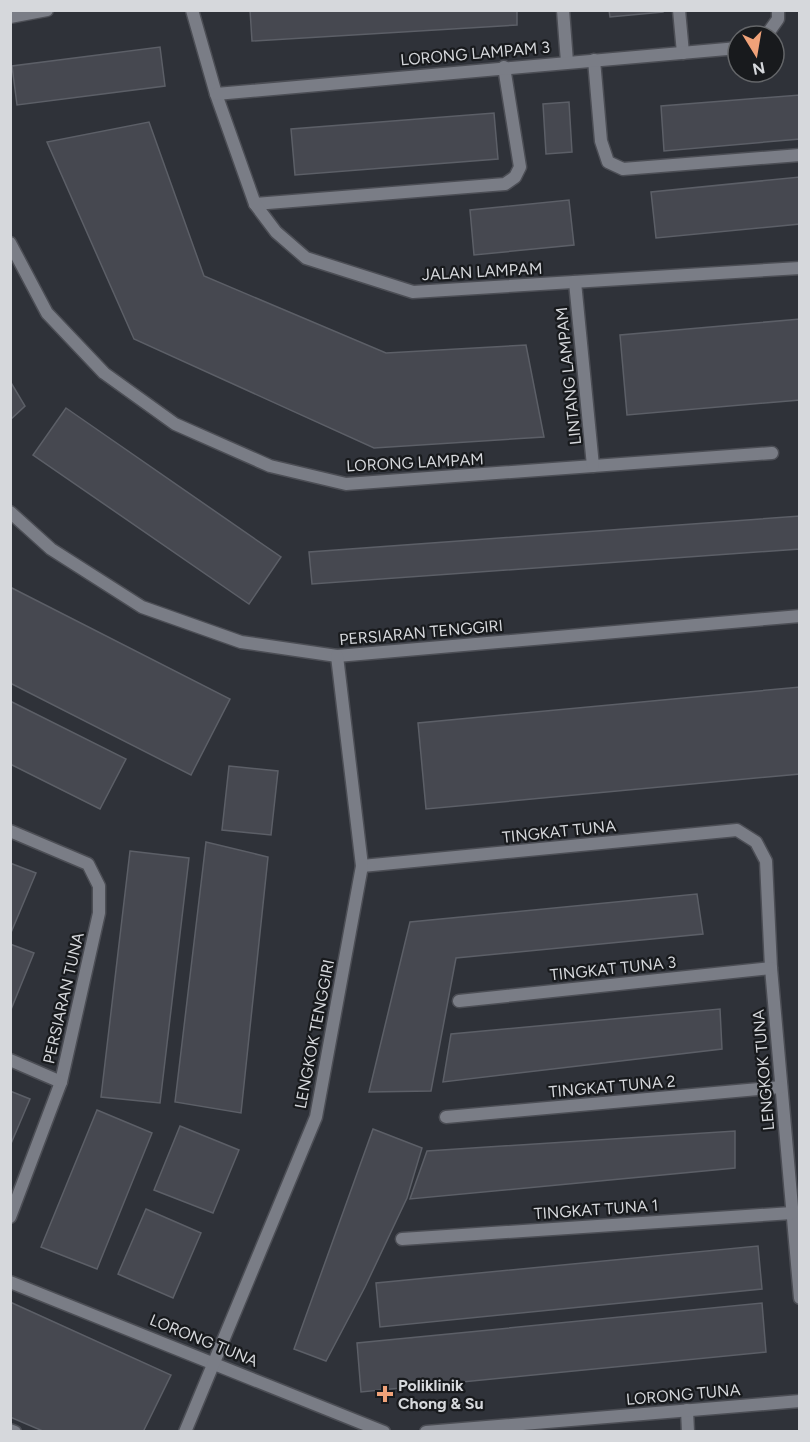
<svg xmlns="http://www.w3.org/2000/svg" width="810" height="1442" font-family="Figtree,sans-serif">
	<rect width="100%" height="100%" fill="#2f3239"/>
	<g fill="#464850" stroke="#5c5f67" stroke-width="1.5">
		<polygon points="250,10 517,10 517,25 252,41"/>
		<polygon points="609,10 663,10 663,12 610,17"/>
		<polygon points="160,47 165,86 17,105 12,66"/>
		<polygon points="800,95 800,139 664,151 661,106"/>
		<polygon points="569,102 572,152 546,154 543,104"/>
		<polygon points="494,113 498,159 295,175 291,129"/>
		<polygon points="149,122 204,276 386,353 526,345 544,437 374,448 134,339 47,142"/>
		<polygon points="800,177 800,224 656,238 651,192"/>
		<polygon points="569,200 574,245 474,255 470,210"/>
		<polygon points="800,319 800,400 627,415 620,335"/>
		<polygon points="10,381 25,406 10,420"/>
		<polygon points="66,408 281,557 249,604 33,455"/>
		<polygon points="800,516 800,549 312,584 309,552"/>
		<polygon points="10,587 230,699 191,775 10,683"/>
		<polygon points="800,687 800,774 426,809 418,723"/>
		<polygon points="10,701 126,759 100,809 10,764"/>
		<polygon points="229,766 278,771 271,835 222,830"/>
		<polygon points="206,842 268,857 241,1113 175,1102"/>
		<polygon points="130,851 189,858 160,1103 101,1097"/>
		<polygon points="10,863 36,873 10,935"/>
		<polygon points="697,894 703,934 456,958 431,1091 369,1092 410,922"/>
		<polygon points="10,944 34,953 10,1012"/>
		<polygon points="720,1009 722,1049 443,1082 451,1034"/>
		<polygon points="10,1091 30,1099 10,1146"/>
		<polygon points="97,1110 152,1133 97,1269 41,1247"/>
		<polygon points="180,1126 239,1150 213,1213 154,1190"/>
		<polygon points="373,1129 422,1148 407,1198 365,1287 326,1361 294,1349"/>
		<polygon points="735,1131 735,1168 410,1199 427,1151"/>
		<polygon points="146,1209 201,1233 173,1298 118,1274"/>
		<polygon points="758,1246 762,1289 380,1327 376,1283"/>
		<polygon points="10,1302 171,1375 143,1432 45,1432 10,1417"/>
		<polygon points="762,1303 766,1352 361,1392 357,1343"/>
	</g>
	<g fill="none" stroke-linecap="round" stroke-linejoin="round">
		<defs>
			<g id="service">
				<polyline points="679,10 683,53"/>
				<polyline points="594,60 601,141 608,162 623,169 800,155"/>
				<polyline points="255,204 505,184 515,177 520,167 504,67"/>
				<polyline points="687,1410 688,1432"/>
			</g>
			<g id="minor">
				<polyline points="192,10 216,94 255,204 276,232 306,258 413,292 800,268"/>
				<polyline points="563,10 567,62"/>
				<polyline points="10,17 47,10"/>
				<polyline points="766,36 778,19 778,10"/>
				<polyline points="216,94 738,48"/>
				<polyline points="10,243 47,313 104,373 175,424 270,466 346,484 772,453"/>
				<polyline points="575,282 593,466"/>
				<polyline points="10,512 51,549 142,607 241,642 337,656 800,616"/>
				<polyline points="10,831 88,864 99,886 99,913 61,1082 10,1217"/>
				<polyline points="362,866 737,830 756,842 766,861 771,968 800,1298"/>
				<polyline points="459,1001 771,968"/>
				<polyline points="10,1060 61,1082"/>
				<polyline points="446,1117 781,1087"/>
				<polyline points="402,1239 792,1213"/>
				<polyline points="10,1282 384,1432"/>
				<polyline points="10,1430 15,1432"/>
				<polyline points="185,1432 316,1117 362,866 337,656"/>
				<polyline points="426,1432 800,1401"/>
			</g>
		</defs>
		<use href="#service" stroke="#4c4e55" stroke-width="15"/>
		<use href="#minor" stroke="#4c4e55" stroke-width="15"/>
		<use href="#service" stroke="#7a7d86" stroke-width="12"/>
		<use href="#minor" stroke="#7a7d86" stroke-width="12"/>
	</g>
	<path fill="#f0a279" stroke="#181a1d" stroke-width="2" d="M382 1385h6v6h6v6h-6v6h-6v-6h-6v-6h6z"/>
	<g text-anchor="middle" stroke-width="4.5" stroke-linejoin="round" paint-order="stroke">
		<g font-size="16" fill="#d6d8dc" stroke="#181a1d">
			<text transform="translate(475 53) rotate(-5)" y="6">LORONG LAMPAM 3</text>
			<text transform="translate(482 271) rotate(-3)" y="6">JALAN LAMPAM</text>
			<text transform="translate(568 376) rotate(-96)" y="6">LINTANG LAMPAM</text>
			<text transform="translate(415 462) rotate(-3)" y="6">LORONG LAMPAM</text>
			<text transform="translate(421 632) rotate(-5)" y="6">PERSIARAN TENGGIRI</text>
			<text transform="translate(559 831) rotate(-6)" y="6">TINGKAT TUNA</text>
			<text transform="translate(613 968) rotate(-6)" y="6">TINGKAT TUNA 3</text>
			<text transform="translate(63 998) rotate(-77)" y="6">PERSIARAN TUNA</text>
			<text transform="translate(314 1034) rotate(-79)" y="6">LENGKOK TENGGIRI</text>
			<text transform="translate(763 1070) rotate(-95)" y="6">LENGKOK TUNA</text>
			<text transform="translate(612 1086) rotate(-5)" y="6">TINGKAT TUNA 2</text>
			<text transform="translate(596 1209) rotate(-4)" y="6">TINGKAT TUNA 1</text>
			<text transform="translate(204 1340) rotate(22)" y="6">LORONG TUNA</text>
			<text transform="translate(683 1394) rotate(-5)" y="6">LORONG TUNA</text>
		</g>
		<g font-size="16" font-weight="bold" fill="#d6d8dc" stroke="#181a1d" text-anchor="start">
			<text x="398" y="1391">Poliklinik<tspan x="398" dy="18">Chong &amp; Su</tspan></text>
		</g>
	</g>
	<rect width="810" height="1442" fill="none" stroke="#d6d8dc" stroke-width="24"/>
	<g transform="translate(756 54) rotate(169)"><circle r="28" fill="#181a1d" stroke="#646669" stroke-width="1.5"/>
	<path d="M0-4.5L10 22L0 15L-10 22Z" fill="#f0a279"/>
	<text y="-9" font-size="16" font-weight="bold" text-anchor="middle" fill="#d6d8dc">N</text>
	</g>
</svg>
